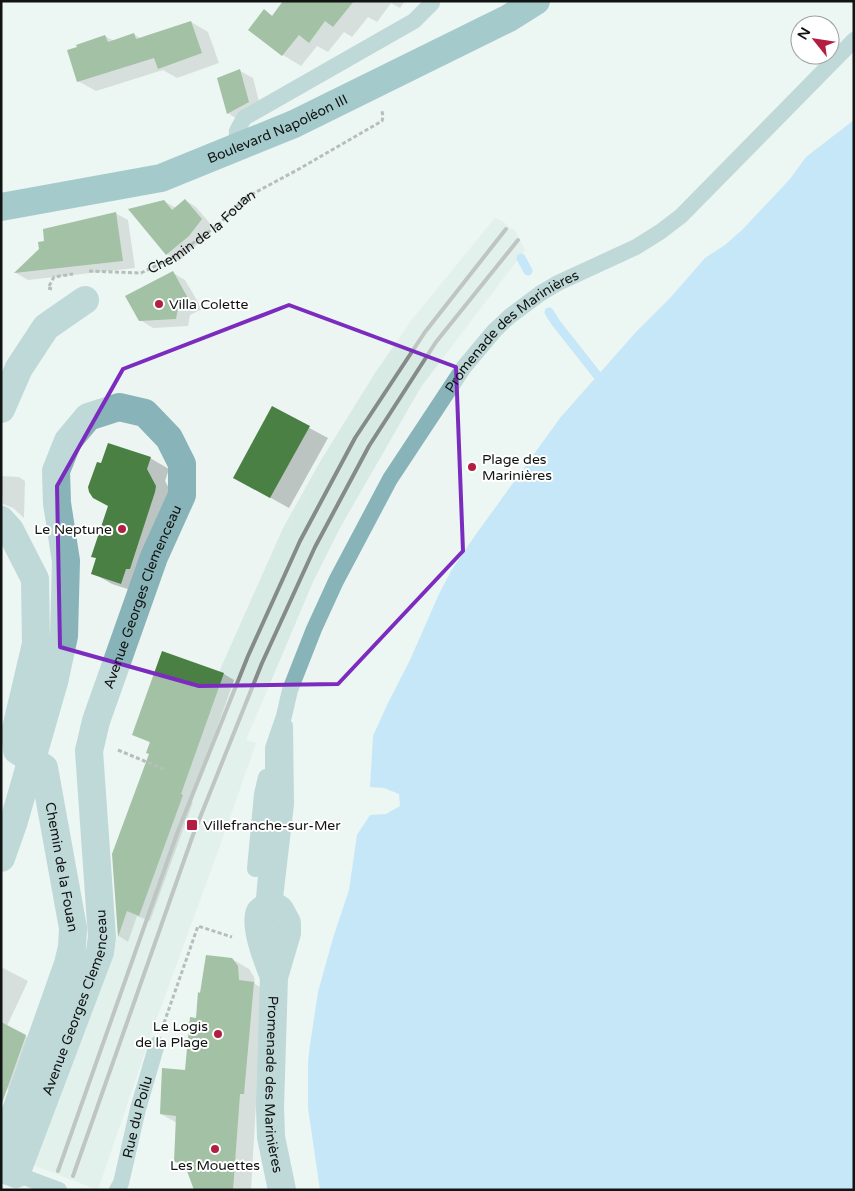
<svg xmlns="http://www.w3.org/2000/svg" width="855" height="1191" font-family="'Varela Round',sans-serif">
	<rect width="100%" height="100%" fill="#ecf5f2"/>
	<polygon fill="#d8eae4" points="495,218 502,221 516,232 525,250 421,387 340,528 313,582 246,740 256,743 226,829 153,1029 98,1190 28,1163 191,750 222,665 283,528 321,460 375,373 413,318"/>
	<polygon fill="#98d5fc" points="854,120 854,1190 320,1190 308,1108 308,1062 310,1045 318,992 333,938 349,890 357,835 370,815 386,814 400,806 399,794 384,788 370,787 373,736 388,703 410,660 439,594 451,571 474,537 560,418 636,332 670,298 705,258 725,245 742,230 790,179 806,157"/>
	<g fill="#0003">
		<polygon points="285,1 405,1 400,8 391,3 377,22 368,17 352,37 344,32 328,52 317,46 301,66 283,55 250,30 264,11 273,16"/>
		<polygon points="191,22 208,32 219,63 177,78 163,70 96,91 78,81 105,36 114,41 134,34 141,39"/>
		<polygon points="240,71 253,78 261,109 240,121 228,113"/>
		<polygon points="185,200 196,207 212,226 200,242 179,261 167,254 130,210 164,201 176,208"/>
		<polygon points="115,213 128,220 135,268 28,280 16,273 41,249"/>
		<polygon points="173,273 185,280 202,309 190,315 188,326 153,328 140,320"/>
		<polygon points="272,408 328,438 289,508 253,488"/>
		<polygon points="150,458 169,469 165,481 174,497 140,593 112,584 93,573"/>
		<polygon points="1,476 19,477 25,481 24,518 13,508 3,504"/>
		<polygon points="163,653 224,674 234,680 191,801 193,802 150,921 137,916 128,942 119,936 113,854 150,754 151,743 133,734"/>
		<polygon points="232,959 249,969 254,977 255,984 270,993 261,1103 256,1103 251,1190 195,1190 187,1168 176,1162 177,1123 161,1114 186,1071 201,994"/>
		<polygon points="1,967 28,981 7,1026 40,1044 22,1096 1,1086"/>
	</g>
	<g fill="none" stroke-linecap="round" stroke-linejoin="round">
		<g stroke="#98d5fc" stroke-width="9">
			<polyline points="521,258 528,271"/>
			<polyline points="549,312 556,323 597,375"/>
		</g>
	</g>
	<g fill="#4b8045">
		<polygon points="283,1 354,1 333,27 325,21 309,43 299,35 282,56 248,30 264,9 272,16"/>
		<polygon points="191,21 202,53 158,69 154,58 77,82 67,50 77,47 76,45 105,35 108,42 134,33 136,39"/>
		<polygon points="240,69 249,102 227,114 217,78"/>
		<polygon points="185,199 202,219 189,236 166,255 128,209 164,200 172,210"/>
		<polygon points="116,212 123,261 14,273 39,249 38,242 44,241 43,229"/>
		<polygon points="173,271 190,302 178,308 176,319 139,321 125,296"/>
		<polygon points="272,406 310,426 270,498 233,478"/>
		<polygon points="108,443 151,457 147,469 156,486 155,492 130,569 126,569 121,584 91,574 96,558 91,557 108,506 93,498 89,492 88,487 97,462 101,463"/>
		<polygon points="162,651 224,673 181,794 183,795 139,916 127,911 118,937 112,854 149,754 146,753 150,742 132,735"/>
		<polygon points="206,955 232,958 238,966 239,980 254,982 244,1094 240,1094 233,1190 194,1190 184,1163 174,1162 176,1116 160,1114 162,1068 185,1070 190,1017 196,1018 198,992 200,993"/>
		<polygon points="1,1022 26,1035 1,1106"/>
	</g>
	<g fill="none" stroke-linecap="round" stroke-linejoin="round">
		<g stroke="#747a78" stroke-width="3" stroke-dasharray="4 2.5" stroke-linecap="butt">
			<path id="s1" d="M89,271l52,2 33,-16 44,-32 27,-27 54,-29 83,-48 1,-4 -1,-6"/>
			<polyline points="52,289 48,288 54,277 73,274"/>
			<polyline points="118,750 166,770"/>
			<polyline points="164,1023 198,926 232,937"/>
		</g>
		<g stroke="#88b3b9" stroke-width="16">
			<polyline points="236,148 237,131 244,118 414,21 432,3"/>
			<polyline points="255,869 262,794 266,777"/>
			<polyline points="274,906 286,804 285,726"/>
			<path id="s2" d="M263,909l10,-108v-53l11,-32 6,-26 24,-61 22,-48 54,-102 74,-112 31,-37 15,-14 31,-23 17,-10 78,-36 24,-15 21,-16 173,-176"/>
			<polyline points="16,1174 59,1190"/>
			<path id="s3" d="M117,1190l4,-7 17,-74 19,-65"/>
		</g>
		<g stroke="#88b3b9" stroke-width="28">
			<polyline points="1,409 19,368 46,327 85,300"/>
			<path id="s4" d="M1,520l9,10 25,49 1,65 -21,89 2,17 27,18 29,160 -1,19 -4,17 -56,158 -10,33 1,14 13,5 84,-222 2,-15 -13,-186 7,-30 58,-164 28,-62v-31l-13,-26 -24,-25 -26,-6 -31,10 -20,24 -12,30 1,32 9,58 -2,75 -10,46 -40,139 -13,37"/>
			<path id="s5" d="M274,977c-5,-13 -21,-52 -14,-65 1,-1 5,-4 6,-5l8,-1 6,4 7,13v10l-13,44 -4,130 1,30 11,53"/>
		</g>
		<path stroke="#4f949c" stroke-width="28" id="s6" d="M1,207l160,-29 133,-54 215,-106 27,-17"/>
		<g stroke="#858b89" stroke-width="4">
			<polyline points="58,1171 178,831 248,656 300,541 355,438 425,332 506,229"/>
			<polyline points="73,1176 193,835 262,663 315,547 369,446 436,342 518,240"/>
		</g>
	</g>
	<path d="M0 0H855V1191H0ZM289,305l167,62 7,184 -125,133 -139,2 -139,-39 -3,-161 66,-117z" fill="#ecf5f2" fill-opacity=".55" fill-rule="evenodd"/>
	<path fill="none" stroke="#7b2cbf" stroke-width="4" stroke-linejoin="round" d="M289,305l167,62 7,184 -125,133 -139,2 -139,-39 -3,-161 66,-117z"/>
	<g fill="#b21f40" stroke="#fff" stroke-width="2">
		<circle cx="159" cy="304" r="5"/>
		<circle cx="472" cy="467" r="5"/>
		<circle cx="122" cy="529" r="5"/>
		<rect x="186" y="819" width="12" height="12" rx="2.5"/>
		<circle cx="218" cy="1034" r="5"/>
		<circle cx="215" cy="1149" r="5"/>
	</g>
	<g text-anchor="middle" stroke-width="4" stroke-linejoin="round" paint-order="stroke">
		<g font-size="14" fill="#111413" stroke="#fff">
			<text dy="5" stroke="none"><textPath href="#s6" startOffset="289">Boulevard Napoléon III</textPath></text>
			<text dy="5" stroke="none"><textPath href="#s1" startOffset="126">Chemin de la Fouan</textPath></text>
			<text dy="5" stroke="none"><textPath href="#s2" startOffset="650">Promenade des Marinières</textPath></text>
			<text dy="5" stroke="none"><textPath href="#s4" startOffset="1306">Avenue Georges Clemenceau</textPath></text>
			<text dy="5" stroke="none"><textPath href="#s4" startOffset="375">Chemin de la Fouan</textPath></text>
			<text dy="5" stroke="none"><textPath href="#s4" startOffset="886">Avenue Georges Clemenceau</textPath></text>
			<text dy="5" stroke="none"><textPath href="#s5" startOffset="269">Promenade des Marinières</textPath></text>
			<text dy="5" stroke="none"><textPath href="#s3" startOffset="76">Rue du Poilu</textPath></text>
		</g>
		<g font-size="14" fill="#111413" stroke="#fff" text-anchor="start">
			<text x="169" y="309">Villa Colette</text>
			<text x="482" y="464">Plage des<tspan x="482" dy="16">Marinières</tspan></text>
			<text x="112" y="534" text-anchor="end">Le Neptune</text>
			<text x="203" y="830">Villefranche-sur-Mer</text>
			<text x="208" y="1031" text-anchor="end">Le Logis<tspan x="208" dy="16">de la Plage</tspan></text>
			<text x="215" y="1170" text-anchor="middle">Les Mouettes</text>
		</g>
	</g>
	<rect width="855" height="1191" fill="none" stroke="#111413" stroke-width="5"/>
	<g transform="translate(815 40) rotate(300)"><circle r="24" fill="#ffffff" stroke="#a0a1a1"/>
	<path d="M0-4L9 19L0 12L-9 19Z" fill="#b21f40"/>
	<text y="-8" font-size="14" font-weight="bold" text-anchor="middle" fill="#111413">N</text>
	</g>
</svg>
